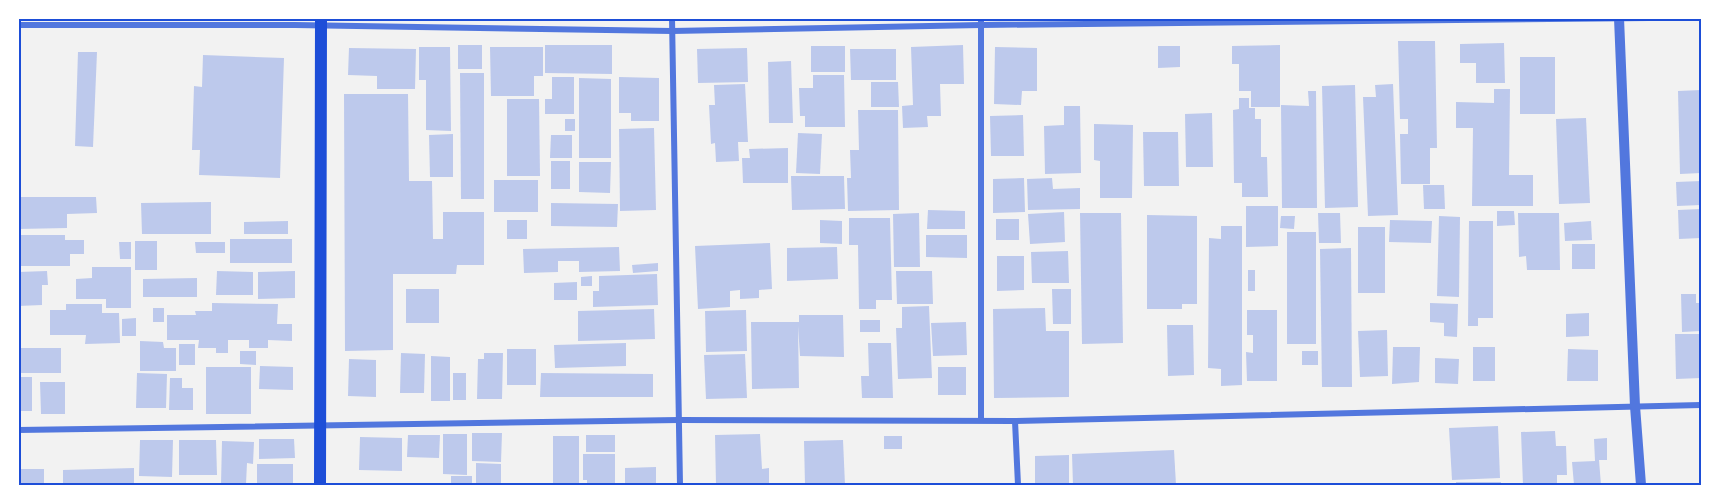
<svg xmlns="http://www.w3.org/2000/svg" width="1719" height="503" font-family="'Times New Roman',serif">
	<rect width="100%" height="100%" fill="#f2f2f2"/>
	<g fill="#bdc9ec">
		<polygon points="1398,41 1435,41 1437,148 1430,148 1430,184 1401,184 1400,134 1408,134 1408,119 1400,119"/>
		<polygon points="1504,43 1505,83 1476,83 1476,63 1460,63 1460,44"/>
		<rect x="458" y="45" width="24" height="24"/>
		<polygon points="545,45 612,45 612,74 545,73"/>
		<polygon points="963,45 964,84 940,84 941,116 927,116 928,127 903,128 902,106 913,105 911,47"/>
		<polygon points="1280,45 1280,107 1251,107 1251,91 1239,91 1239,64 1232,64 1232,46"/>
		<rect x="811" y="46" width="34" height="26"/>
		<polygon points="1158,46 1180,46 1180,67 1158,68"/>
		<polygon points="419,47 450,47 451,131 426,130 426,80 419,80"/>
		<polygon points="490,47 543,47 543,76 534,76 534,96 491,96"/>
		<polygon points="995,47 1037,48 1037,91 1022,91 1021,105 994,104"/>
		<polygon points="349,48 416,49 415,89 377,89 377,76 348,75"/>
		<polygon points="747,48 748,82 698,83 697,49"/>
		<polygon points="850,49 896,49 896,80 851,80"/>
		<polygon points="78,52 97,52 93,147 75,146"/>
		<polygon points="203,55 284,58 280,178 199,175 200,150 192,150 194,86 202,87"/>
		<rect x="1520" y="57" width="35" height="57"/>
		<polygon points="791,61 793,123 769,123 768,62"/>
		<polygon points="460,73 484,73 484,199 461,199"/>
		<polygon points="813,75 844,75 845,127 805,127 805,116 800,116 799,88 813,88"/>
		<polygon points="552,77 574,77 574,114 545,114 545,99 552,99"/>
		<polygon points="619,77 659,78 659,121 631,121 631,113 619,113"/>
		<polygon points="579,78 611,79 611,158 579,158"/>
		<polygon points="871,82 898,82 899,107 871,107"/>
		<polygon points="745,84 748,142 738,142 739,161 716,162 715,143 711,144 709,105 715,105 714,85"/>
		<polygon points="1393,84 1398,215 1368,216 1363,97 1376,97 1375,85"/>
		<polygon points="1355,85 1358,207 1325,208 1322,86"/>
		<polygon points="1494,89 1510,89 1509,175 1533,175 1533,206 1472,206 1473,128 1456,128 1456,102 1494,103"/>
		<polygon points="1701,90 1701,173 1680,174 1678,91"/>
		<polygon points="1308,91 1316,91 1317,208 1282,208 1281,105 1309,106"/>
		<polygon points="344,94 408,94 409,181 432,181 433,239 443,239 443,212 484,212 484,265 457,265 456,274 393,274 393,350 345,351"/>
		<polygon points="1239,98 1249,98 1249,108 1255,108 1255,119 1261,119 1261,157 1267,157 1268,197 1242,197 1242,183 1234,183 1233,110 1239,109"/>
		<polygon points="507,99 539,99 540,176 507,176"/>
		<polygon points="1064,106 1080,106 1081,173 1045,174 1044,126 1064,125"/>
		<polygon points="858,110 898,110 899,210 848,211 847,178 851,178 850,150 859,150"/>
		<polygon points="1212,113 1213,167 1186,167 1185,114"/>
		<polygon points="1023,115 1024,156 991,156 990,116"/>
		<polygon points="1586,118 1590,203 1559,204 1556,119"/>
		<rect x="565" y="119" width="10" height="12"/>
		<polygon points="1094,124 1133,125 1132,198 1100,198 1100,161 1094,160"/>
		<polygon points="654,128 656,210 620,211 619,129"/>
		<polygon points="1143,132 1178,132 1179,186 1144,186"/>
		<polygon points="798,133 822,134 820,174 796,173"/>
		<polygon points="453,134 453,177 430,177 429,135"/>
		<polygon points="551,135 572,135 572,158 550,158"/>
		<polygon points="788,148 788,183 743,183 742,158 750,158 749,149"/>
		<rect x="551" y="161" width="19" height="28"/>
		<polygon points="579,162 611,162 610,193 579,192"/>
		<polygon points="791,176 844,176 845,209 792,210"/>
		<polygon points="1024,178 1025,212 993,213 993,179"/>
		<polygon points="1052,178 1053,189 1080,188 1080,209 1028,210 1027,179"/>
		<rect x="494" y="180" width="44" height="32"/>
		<polygon points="1701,181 1701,205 1677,206 1676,182"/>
		<polygon points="1423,185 1444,185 1445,209 1424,209"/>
		<polygon points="18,197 96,197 97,213 67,214 67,228 18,229"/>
		<polygon points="211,202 211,234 142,234 141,203"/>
		<polygon points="551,203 618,204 617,227 551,226"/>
		<polygon points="1246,206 1278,206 1278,246 1246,247"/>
		<polygon points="1701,209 1701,238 1679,239 1678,210"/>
		<polygon points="928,210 965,211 965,229 927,229"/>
		<polygon points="1497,211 1514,211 1515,225 1497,226"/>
		<polygon points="1064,212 1065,242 1030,244 1028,214"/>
		<polygon points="919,213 920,267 894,267 893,214"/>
		<polygon points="1080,213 1121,213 1123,343 1082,344"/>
		<polygon points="1318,213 1340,213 1341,243 1319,243"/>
		<polygon points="1518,213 1559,213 1560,270 1527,270 1526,256 1519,257"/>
		<polygon points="1147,215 1197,216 1197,304 1182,304 1182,309 1147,309"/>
		<polygon points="1281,216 1295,216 1294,229 1280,228"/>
		<polygon points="1439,216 1460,217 1459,297 1437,296"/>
		<polygon points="849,218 890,218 892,300 876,300 876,309 859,309 858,245 849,245"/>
		<rect x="996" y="219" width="23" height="21"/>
		<rect x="507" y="220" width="20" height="19"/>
		<polygon points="820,220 842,221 842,244 820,243"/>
		<polygon points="1390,220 1432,221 1431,243 1389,242"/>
		<polygon points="288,221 288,234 244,234 244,222"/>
		<polygon points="1469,221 1493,221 1493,318 1478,318 1478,326 1468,326"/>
		<polygon points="1591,221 1592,240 1565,241 1564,223"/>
		<polygon points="1221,226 1242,226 1242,385 1221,386 1221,369 1208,368 1209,238 1221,239"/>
		<rect x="1358" y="227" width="27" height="66"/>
		<rect x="1287" y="232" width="29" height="112"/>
		<polygon points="18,235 65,235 65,240 84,240 84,254 70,254 70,266 18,266"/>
		<polygon points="926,235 967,235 967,258 926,257"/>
		<rect x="230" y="239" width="62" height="24"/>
		<rect x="135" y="241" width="22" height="29"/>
		<polygon points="119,242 131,242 131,259 120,259"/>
		<polygon points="195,242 225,242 225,253 196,253"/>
		<polygon points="770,243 772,289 759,290 759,298 740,299 740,290 730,291 730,307 698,309 695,246"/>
		<rect x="1572" y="244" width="23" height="25"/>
		<polygon points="619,247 620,271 579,272 579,261 558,261 558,272 524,273 523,249"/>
		<polygon points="837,247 838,279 787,281 787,248"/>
		<polygon points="1351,248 1352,387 1322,387 1320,249"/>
		<polygon points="1068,251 1069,283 1032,283 1031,252"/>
		<polygon points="997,256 1024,256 1024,290 997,291"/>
		<polygon points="658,263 658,271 633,273 632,265"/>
		<polygon points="92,267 131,267 131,308 106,308 106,299 76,299 76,279 92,278"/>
		<rect x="1248" y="270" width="7" height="21"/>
		<polygon points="47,271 48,285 42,285 42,305 18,306 18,272"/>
		<polygon points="217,271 253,272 253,295 216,295"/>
		<polygon points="295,271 295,298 258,299 258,272"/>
		<polygon points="896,271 932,271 933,304 897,304"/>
		<polygon points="657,274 658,305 593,307 593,291 599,291 599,276"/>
		<polygon points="592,276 592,286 581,286 581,277"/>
		<polygon points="197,278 197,297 143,297 143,279"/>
		<polygon points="577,282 577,300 554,300 554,283"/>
		<rect x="406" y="289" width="33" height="34"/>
		<polygon points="1052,289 1071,289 1071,324 1053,324"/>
		<polygon points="1681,294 1696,294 1696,303 1701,303 1701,331 1682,332"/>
		<polygon points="212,303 278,304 277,324 292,324 292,341 268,340 268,348 249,348 249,340 228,340 228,353 216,353 216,348 198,348 199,340 167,340 167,315 196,315 195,311 212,311"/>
		<polygon points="1430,303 1458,304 1457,337 1444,336 1444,323 1430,322"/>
		<polygon points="66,304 102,304 102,313 119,313 120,343 85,344 86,335 50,335 50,310 66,310"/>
		<polygon points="929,306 932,378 898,379 896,328 902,328 902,307"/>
		<rect x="153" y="308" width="11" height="14"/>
		<polygon points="1045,308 1046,331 1069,331 1069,397 994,398 993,309"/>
		<polygon points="654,309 655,339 578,341 578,311"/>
		<polygon points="746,310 747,351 706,352 705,311"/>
		<polygon points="1247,310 1277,310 1277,381 1247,381 1246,352 1253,353 1253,335 1247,335"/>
		<polygon points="1589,313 1589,336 1566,337 1566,314"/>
		<polygon points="799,315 843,315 844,357 800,356 798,326 799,388 752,389 751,322 799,322"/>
		<polygon points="136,318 136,336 122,336 122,319"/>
		<rect x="860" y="320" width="20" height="12"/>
		<polygon points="966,322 967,355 933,356 931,323"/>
		<polygon points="1167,325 1193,325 1194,375 1168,376"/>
		<polygon points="1387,330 1388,376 1360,377 1358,331"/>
		<polygon points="1675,334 1701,334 1701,378 1676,379"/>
		<polygon points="140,341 163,342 164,348 176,348 176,371 140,371"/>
		<polygon points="626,343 626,366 555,368 554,345"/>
		<polygon points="868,343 891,343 893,398 862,398 861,376 869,376"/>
		<rect x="179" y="344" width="16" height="21"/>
		<polygon points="1393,347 1420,347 1419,382 1392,384"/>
		<rect x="1473" y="347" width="22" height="34"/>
		<rect x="18" y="348" width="43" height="25"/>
		<rect x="507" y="349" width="29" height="36"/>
		<polygon points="1568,349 1598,350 1598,381 1567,381"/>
		<polygon points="240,351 256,351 256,365 240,364"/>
		<rect x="1302" y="351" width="16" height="14"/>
		<polygon points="401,353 425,354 424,393 400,393"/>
		<polygon points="484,353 503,353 502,399 477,399 478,359 484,359"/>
		<polygon points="745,354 747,398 706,399 704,355"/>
		<polygon points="431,356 450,357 450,401 431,401"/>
		<polygon points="1435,358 1459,359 1458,384 1435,383"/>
		<polygon points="349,359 376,360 376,397 348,396"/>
		<polygon points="260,366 293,367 293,390 259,389"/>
		<rect x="206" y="367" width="45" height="47"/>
		<rect x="938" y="367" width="28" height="28"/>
		<polygon points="137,373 167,374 166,408 136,408"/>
		<rect x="453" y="373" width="13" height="27"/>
		<polygon points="541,373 653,374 653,397 540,397"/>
		<rect x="18" y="377" width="14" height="34"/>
		<polygon points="170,378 182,378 182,388 193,388 193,410 169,410"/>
		<polygon points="40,382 65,382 65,414 41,414"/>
		<polygon points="1498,426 1500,478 1452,480 1449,428"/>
		<polygon points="1555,431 1556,446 1566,446 1567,475 1557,475 1557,485 1523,485 1521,432"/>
		<polygon points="472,433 502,433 501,462 472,461"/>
		<polygon points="443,434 467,434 467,475 443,474"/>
		<polygon points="760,434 762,469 769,468 769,485 716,485 715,435"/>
		<polygon points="408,435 440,435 439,458 407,457"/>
		<rect x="586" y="435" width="29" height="17"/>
		<rect x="553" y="436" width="26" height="49"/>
		<rect x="884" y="436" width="18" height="13"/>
		<polygon points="360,437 402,438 402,471 359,470"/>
		<polygon points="1607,438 1607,460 1599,460 1601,485 1574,485 1572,462 1595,461 1594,439"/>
		<polygon points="259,439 294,439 295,458 259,459"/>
		<polygon points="140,440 173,440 172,477 139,476"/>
		<polygon points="179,440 216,440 217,475 179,475"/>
		<polygon points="843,440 845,485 805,485 804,441"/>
		<polygon points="222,441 254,442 253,464 247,463 246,484 221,484"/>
		<polygon points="1174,450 1176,485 1073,485 1072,454"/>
		<polygon points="583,454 615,454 615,485 587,485 587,480 583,480"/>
		<polygon points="1069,455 1069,485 1035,485 1035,456"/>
		<polygon points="476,463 501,464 501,485 476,485"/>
		<rect x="257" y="464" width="36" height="19"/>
		<polygon points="656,467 656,485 625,485 625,468"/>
		<polygon points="134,468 134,485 63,485 63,470"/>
		<rect x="18" y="469" width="26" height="16"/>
		<rect x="451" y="476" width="21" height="9"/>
		<rect x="1456" y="482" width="45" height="3"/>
	</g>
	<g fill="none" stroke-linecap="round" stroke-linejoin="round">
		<g stroke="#5277de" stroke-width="6">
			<polyline points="672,18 680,485"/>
			<polyline points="18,25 295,25 672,31 981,25 1649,18"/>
			<polyline points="981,420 981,18"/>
			<polyline points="1015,421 1018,485"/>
			<polyline points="18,430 679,420 1015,421 1701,405"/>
		</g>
		<polyline stroke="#5277de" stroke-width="10" points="1619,18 1635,406 1641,485"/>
		<polyline stroke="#1d4ed8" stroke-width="12" points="320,485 321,18"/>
	</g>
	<rect width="1719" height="503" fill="none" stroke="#ffffff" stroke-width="39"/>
	<rect x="20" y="20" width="1680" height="464" fill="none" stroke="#1d4ed8" stroke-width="2"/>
</svg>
